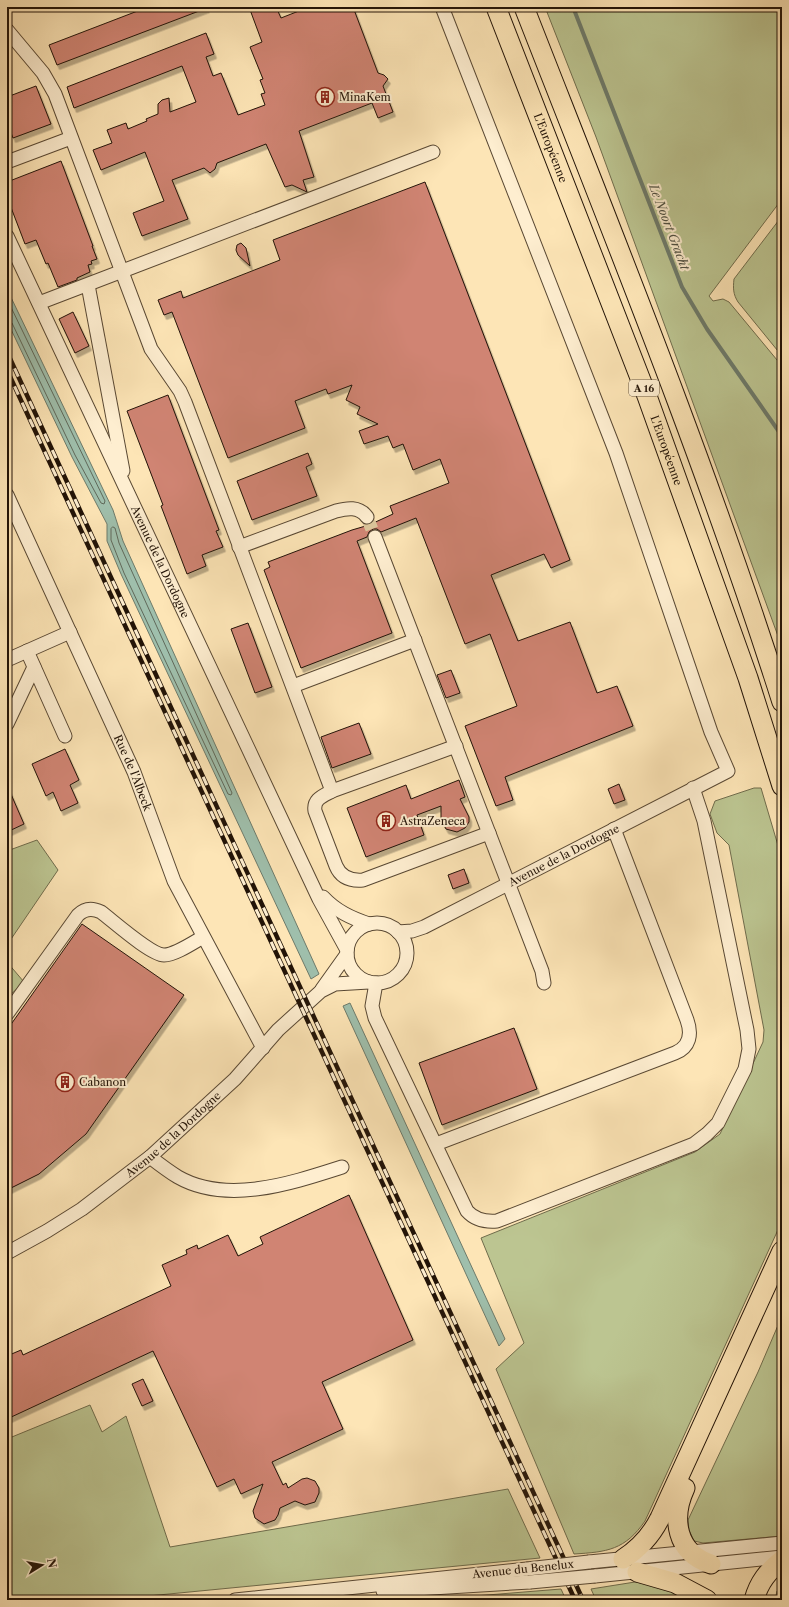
<svg xmlns="http://www.w3.org/2000/svg" width="789" height="1607" font-family="'Libre Caslon Text',serif">
	<defs>
		<filter id="shadow"><feDropShadow dx="2.5" dy="4.5" stdDeviation="0" flood-color="#0004"/></filter>
	</defs>
	<rect width="100%" height="100%" fill="#fde5b6"/>
	<filter id="stains"><feTurbulence type="fractalNoise" baseFrequency=".005" numOctaves="4"/><feColorMatrix values="0 0 0 0 .2 0 0 0 0 .09 0 0 0 0 .02 0 0 0 .5 -.17"/></filter>
	<radialGradient id="worn" r=".72"><stop offset=".6" stop-color="#630" stop-opacity="0"/><stop offset="1" stop-color="#630" stop-opacity=".3"/></radialGradient>
	<g fill="#bcc591" stroke="#6f6c4c">
		<polygon points="545,7 782,7 782,199 709,296 713,301 723,299 729,302 782,366 782,647 596,137"/>
		<path d="M782,216v140l-44,-54c-5,-8 -5,-14 -4,-23z"/>
		<path d="M754,788h7l21,71v362l-137,300c-20,29 -38,31 -71,33l-78,-185 28,-26 -43,-105 214,-86 25,-18 43,-92 1,-12 -35,-185 -12,-12 -7,-19 5,-13z"/>
		<polygon points="37,840 58,870 7,945 7,851"/>
		<polygon points="7,962 24,982 7,998"/>
		<polygon points="782,1316 782,1536 703,1543 694,1541 689,1530 688,1520 758,1372"/>
		<polygon points="90,1405 102,1432 126,1416 170,1547 508,1489 540,1558 107,1600 7,1600 7,1439"/>
		<polygon points="635,1582 663,1586 689,1600 596,1600 591,1589"/>
		<polygon points="782,1586 782,1600 775,1600 777,1591"/>
		<polygon points="561,1589 566,1600 426,1600"/>
	</g>
	<g fill="#9fbfac" stroke="#6d7a6a">
		<polygon points="7,289 113,510 123,541 319,974 311,979 121,574 107,541 107,524 72,457 7,321"/>
		<polygon points="350,1003 505,1339 499,1346 343,1006"/>
	</g>
	<g fill="none" stroke-linecap="round" stroke-linejoin="round">
		<g stroke="#60695a" stroke-width="1">
			<polyline points="7,299 105,501 104,504 101,503 75,455 12,323 7,321"/>
			<polygon points="113,527 115,528 119,543 232,793 231,795 228,794 124,573 111,540 111,529"/>
		</g>
		<polyline stroke="#6d7a6a" stroke-width="4" points="573,7 682,287 707,329 782,436"/>
	</g>
	<g fill="#d08473" stroke="#221307" filter="url(#shadow)">
		<polygon points="148,7 207,8 57,65 49,45"/>
		<polygon points="249,7 276,7 281,18 309,7 353,7 378,73 384,75 388,79 383,86 393,112 378,118 372,103 299,131 314,177 303,180 307,192 292,185 285,187 266,144 217,163 215,169 210,173 204,168 172,180 188,219 142,236 133,213 164,201 145,152 101,170 93,150 112,143 107,130 126,123 128,129 147,121 146,119 158,114 158,104 162,100 169,98 170,112 196,102 182,66 74,108 67,87 206,33 214,54 206,57 213,76 221,73 238,115 265,105 261,94 265,93 260,80 263,79 250,47 262,42"/>
		<polygon points="36,86 51,124 13,138 7,122 7,97"/>
		<polygon points="61,161 93,246 92,246 97,259 91,261 92,264 88,265 90,272 77,278 77,280 58,287 48,263 46,264 36,240 25,244 7,197 7,182"/>
		<polygon points="425,182 570,560 551,568 544,554 491,575 518,641 570,622 597,693 617,686 633,726 505,777 513,800 496,806 465,726 517,706 490,634 465,644 416,518 381,532 377,529 373,529 369,532 367,537 357,541 392,633 301,668 264,570 270,567 268,562 352,530 369,525 393,514 390,506 449,483 440,459 413,470 403,444 393,448 388,436 364,444 359,431 378,424 357,414 360,407 346,400 352,385 328,394 326,389 295,401 305,428 228,458 172,312 164,315 158,300 181,291 183,298 280,260 273,240"/>
		<polygon points="241,243 246,248 250,266 238,255 236,250 237,245"/>
		<polygon points="73,312 89,346 75,353 59,319"/>
		<polygon points="168,395 219,530 216,531 223,547 202,555 206,566 187,574 161,506 163,505 127,411"/>
		<polygon points="308,453 312,464 306,467 317,496 252,520 237,481"/>
		<polygon points="248,623 272,687 255,693 231,629"/>
		<polygon points="451,670 460,693 446,698 437,675"/>
		<polygon points="359,723 371,754 332,768 321,737"/>
		<polygon points="65,749 79,780 70,785 78,803 61,811 53,792 46,796 32,764"/>
		<polygon points="459,780 465,797 460,799 469,817 469,822 465,828 457,832 446,829 441,820 441,806 417,815 424,835 366,857 347,808 406,785 411,799"/>
		<polygon points="619,784 625,800 614,804 608,789"/>
		<polygon points="7,785 24,824 7,832"/>
		<polygon points="464,869 469,883 453,889 448,875"/>
		<polygon points="82,924 184,995 86,1134 39,1174 7,1190 7,1030"/>
		<polygon points="514,1028 537,1089 442,1125 419,1063"/>
		<polygon points="349,1195 413,1340 322,1382 343,1429 272,1462 283,1485 286,1483 288,1488 302,1479 307,1478 315,1481 319,1488 319,1493 315,1502 305,1505 295,1501 280,1508 278,1515 275,1520 264,1524 255,1518 253,1511 263,1484 241,1494 234,1479 217,1487 153,1351 7,1419 7,1356 21,1350 23,1355 171,1286 162,1265 187,1254 186,1250 197,1245 198,1249 228,1235 238,1256 263,1244 260,1237"/>
		<polygon points="143,1379 153,1401 142,1406 132,1384"/>
	</g>
	<g fill="none" stroke-linecap="round" stroke-linejoin="round">
		<polyline stroke="#dcc69c" stroke-width="13" stroke-dasharray="13 6" stroke-linecap="butt" points="367,517 375,537"/>
		<defs>
			<g id="minor">
				<polyline points="7,30 43,73 55,94 151,349 180,391 185,402 332,791"/>
				<polyline points="7,162 71,138"/>
				<path id="s1" d="M7,236l312,663 28,51"/>
				<polyline points="88,285 123,471"/>
				<polyline points="39,303 433,152"/>
				<path id="s2" d="M7,495l127,277 40,109 89,167"/>
				<polyline points="375,537 542,971 544,983"/>
				<path d="M239,547l97,-36c11,-3 23,-5 31,6"/>
				<polyline points="27,651 65,736"/>
				<polyline points="7,660 70,632"/>
				<polyline points="293,686 415,640"/>
				<polyline points="7,724 34,667"/>
				<path d="M456,746l-124,45c-9,5 -19,8 -17,20l21,55c5,12 15,15 27,14l126,-47"/>
				<path d="M323,897c13,14 28,21 46,27"/>
				<circle cx="377" cy="953" r="30"/>
				<path id="s3" d="M398,932l14,-1 12,-4 304,-156 -17,-39 -95,-279 -174,-446"/>
				<path d="M376,983l-4,23 3,12 92,193c8,9 18,11 30,10l197,-77 13,-10 11,-11 27,-54 4,-20 -2,-19 -43,-209 -11,-33"/>
				<polyline points="322,989 347,954"/>
				<path d="M7,1014l71,-99c7,-7 15,-7 23,-3 12,9 50,43 63,43 11,0 30,-13 39,-18"/>
				<path d="M436,1144l239,-91c15,-6 17,-19 12,-33l-73,-191"/>
				<path d="M150,1157c9,7 18,14 28,20 49,28 114,6 164,-10"/>
				<path id="s4" d="M7,1253l40,-22 35,-22 68,-52 85,-78 43,-49 43,-39 14,-7 34,-2"/>
				<polyline points="589,1562 782,1543"/>
				<polyline points="595,1576 782,1557"/>
				<polyline points="383,1591 530,1582"/>
				<polyline points="235,1600 527,1569"/>
			</g>
			<g id="highway">
				<path id="s5" d="M496,7l151,389 101,282 34,108"/>
				<path d="M524,7c90,230 183,459 258,695"/>
				<path d="M685,1488c-14,30 -9,65 26,76"/>
				<path d="M623,1559c17,-11 28,-23 37,-41l122,-267"/>
				<polyline points="637,1572 675,1583 707,1600"/>
				<path d="M754,1600c5,-18 14,-29 28,-40"/>
			</g>
		</defs>
		<use href="#minor" stroke="#594833" stroke-width="15"/>
		<use href="#highway" stroke="#221307" stroke-width="21"/>
		<use href="#minor" stroke="#feeed0" stroke-width="13"/>
		<use href="#highway" stroke="#fde5b6" stroke-width="19"/>
		<defs>
			<g id="rail">
				<polyline points="7,352 583,1600"/>
				<polyline points="7,370 575,1600"/>
			</g>
		</defs>
		<use href="#rail" stroke="#221307" stroke-width="4.5"/>
		<use href="#rail" stroke="#feeed0" stroke-width="3" stroke-dasharray="9" stroke-linecap="butt"/>
		<defs>
			<g id="minor-bridge">
				<polyline points="527,1569 589,1562"/>
				<polyline points="530,1582 595,1576"/>
			</g>
		</defs>
		<use href="#minor-bridge" stroke="#594833" stroke-width="15" stroke-linecap="butt"/>
		<use href="#minor-bridge" stroke="#feeed0" stroke-width="13"/>
	</g>
	<defs>
		<symbol id="building-ring" viewBox="-11 -11 22 22"><circle r="9.5" fill="#feeed0" stroke="#8f2418" stroke-width="1.5"/><path d="M-4-6H4V6H1V3H-1V6H-4ZM-2.5-4.3h1.7v1.8h-1.7ZM.8-4.3h1.7v1.8H.8ZM-2.5-1h1.7V.8h-1.7ZM.8-1h1.7V.8H.8Z" fill="#8f2418"/></symbol>
	</defs>
	<g fill-rule="evenodd">
		<use href="#building-ring" x="314" y="86" width="22" height="22"/>
		<use href="#building-ring" x="375" y="810" width="22" height="22"/>
		<use href="#building-ring" x="54" y="1071" width="22" height="22"/>
	</g>
	<g text-anchor="middle" stroke-width="4" stroke-linejoin="round" paint-order="stroke">
		<rect fill="#feeed0" stroke="#645543" stroke-width="1" x="629" y="380" width="30" height="16" rx="3"/>
		<g font-size="10" font-weight="bold" fill="#221307">
			<text x="644" y="392">A 16</text>
		</g>
		<g font-size="11" fill="#221307" stroke="#feeed0" text-anchor="start">
			<text x="339" y="101">MinaKem</text>
			<text x="400" y="825">AstraZeneca</text>
			<text x="79" y="1086">Cabanon</text>
		</g>
		<g font-size="11" fill="#221307" stroke="#feeed0">
			<text dy="4" stroke="none"><textPath href="#s5" startOffset="151">L'Européenne</textPath></text>
			<text dy="4" stroke="none"><textPath href="#s5" startOffset="475">L'Européenne</textPath></text>
			<text dy="4" stroke="none"><textPath href="#s1" startOffset="360">Avenue de la Dordogne</textPath></text>
			<text dy="4" stroke="none"><textPath href="#s2" startOffset="305">Rue de l'Albeck</textPath></text>
			<text dy="4" stroke="none"><textPath href="#s3" startOffset="184">Avenue de la Dordogne</textPath></text>
			<text dy="4" stroke="none"><textPath href="#s4" startOffset="205">Avenue de la Dordogne</textPath></text>
			<text transform="translate(523 1569) rotate(-6)" y="4">Avenue du Benelux</text>
		</g>
		<g font-size="12" font-style="italic" fill="#4e4f41" stroke="#feeed0">
			<text transform="translate(669 227) rotate(69)" y="4">Le Noort Gracht</text>
		</g>
	</g>
	<rect width="789" height="1607" fill="none" stroke="#fde5b6" stroke-width="24"/>
	<rect x="8" y="8" width="773" height="1591" fill="none" stroke="#221307" stroke-width="2"/>
	<rect x="12" y="12" width="765" height="1583" fill="none" stroke="#221307"/>
	<g transform="translate(42 1565) rotate(79)" stroke="#feeed0" stroke-width="3" paint-order="stroke">
	<path d="M0-3L7 15L0 10L-7 15Z" fill="#221307"/>
	<text y="-6" font-size="11" font-weight="bold" text-anchor="middle" fill="#221307">N</text>
	</g>
	<rect width="100%" height="100%" filter="url(#stains)"/>
	<rect width="100%" height="100%" fill="url(#worn)"/>
</svg>
